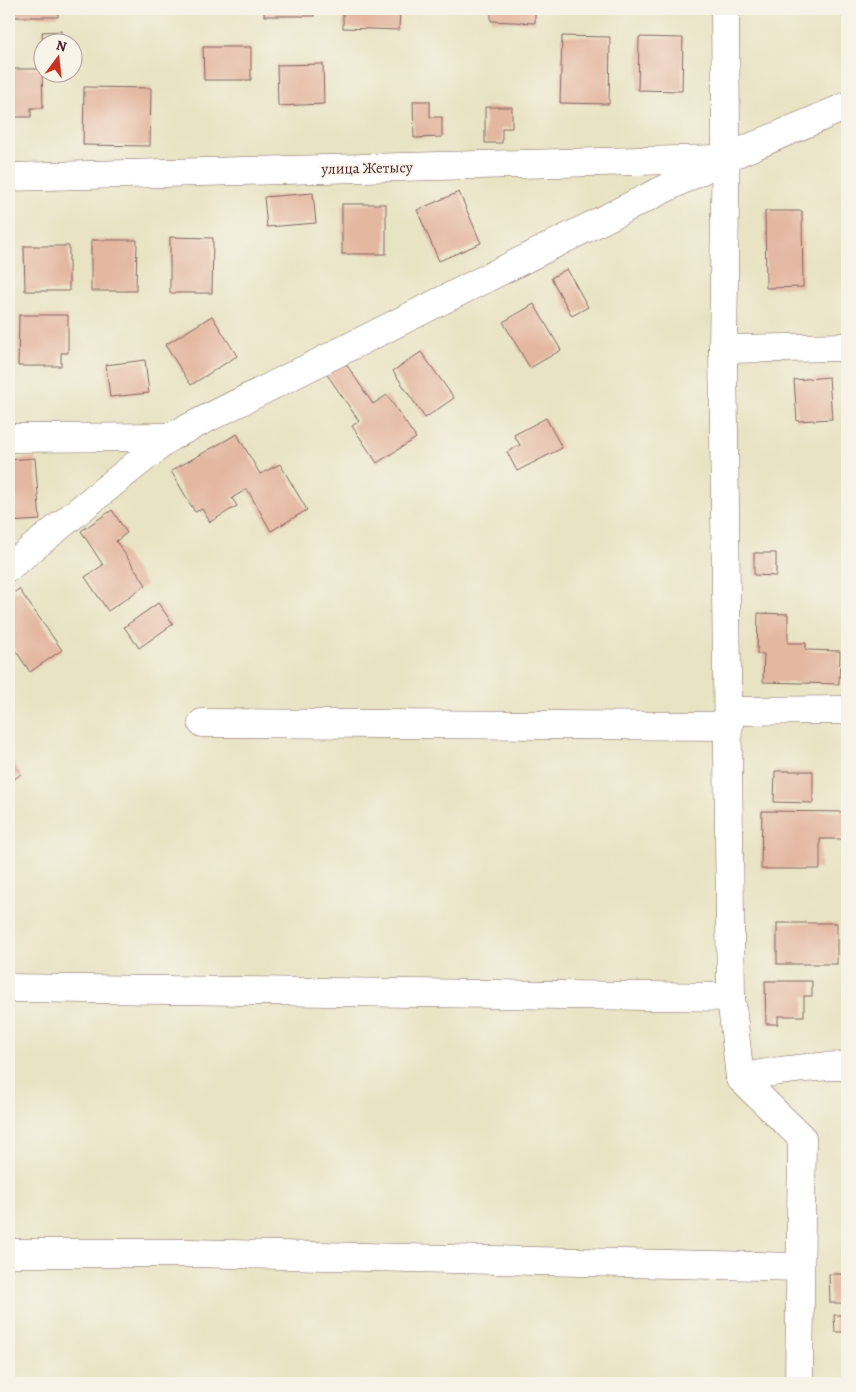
<svg xmlns="http://www.w3.org/2000/svg" width="856" height="1392" font-family="Alegreya,serif">
	<rect width="100%" height="100%" fill="#f7f3e8"/>
	<filter id="ink" filterUnits="userSpaceOnUse"><feTurbulence type="fractalNoise" baseFrequency=".02" numOctaves="2"/><feDisplacementMap in="SourceGraphic" scale="10" xChannelSelector="R" yChannelSelector="G"/><feConvolveMatrix kernelMatrix="1 2 1 2 8 2 1 2 1" color-interpolation-filters="sRGB"/></filter>
	<filter id="wash" filterUnits="userSpaceOnUse"><feTurbulence type="fractalNoise" baseFrequency=".0096" numOctaves="4" result="noise"/><feDisplacementMap in="SourceGraphic" scale="20" xChannelSelector="R" yChannelSelector="G"/><feGaussianBlur stdDeviation="1.12" result="paint"/><feColorMatrix in="noise" values="0 0 0 0 0 0 0 0 0 0 0 0 0 0 0 0 0 1.4 0 .05"/><feComposite in="paint" operator="in"/></filter>
	<g filter="url(#wash)">
		<rect width="100%" height="100%" fill="#e8e3c3"/>
		<g id="blocks">
			<g fill="#e4b7a1">
				<rect x="11" y="9" width="47" height="8"/>
				<rect x="264" y="9" width="50" height="7"/>
				<polygon points="343,9 400,9 399,30 343,28"/>
				<polygon points="491,9 535,9 535,23 491,21"/>
				<polygon points="61,31 62,42 43,42 42,32"/>
				<polygon points="562,36 610,37 609,104 560,103"/>
				<polygon points="639,37 683,38 682,91 638,90"/>
				<polygon points="203,47 251,47 251,80 204,80"/>
				<polygon points="323,64 324,104 278,106 277,65"/>
				<polygon points="9,69 42,69 43,108 31,108 31,117 9,117"/>
				<polygon points="84,87 151,88 150,146 83,145"/>
				<polygon points="413,101 430,101 430,117 442,117 442,137 414,138"/>
				<polygon points="485,107 512,107 512,128 502,128 502,143 485,143"/>
				<polygon points="459,192 481,243 439,261 417,210"/>
				<polygon points="313,193 316,223 267,227 264,197"/>
				<rect x="342" y="204" width="44" height="50"/>
				<polygon points="765,211 802,211 803,287 766,288"/>
				<polygon points="170,237 213,238 212,293 170,293"/>
				<polygon points="91,240 137,240 136,291 91,291"/>
				<polygon points="24,246 69,246 69,291 25,291"/>
				<polygon points="567,269 588,307 572,316 551,278"/>
				<polygon points="534,304 561,350 530,368 503,322"/>
				<polygon points="19,315 68,315 68,353 61,353 61,366 18,366"/>
				<polygon points="212,316 237,356 191,385 165,345"/>
				<polygon points="421,352 454,398 425,418 393,371"/>
				<polygon points="145,360 149,393 110,397 106,365"/>
				<polygon points="344,361 373,404 387,395 416,438 377,463 352,426 359,421 326,373"/>
				<polygon points="829,377 832,419 797,421 794,380"/>
				<polygon points="546,418 562,448 517,471 507,452 520,445 514,435"/>
				<polygon points="237,434 260,474 280,464 307,510 271,531 247,489 232,498 237,506 210,522 202,509 195,512 171,471"/>
				<polygon points="35,458 40,520 9,522 9,460"/>
				<polygon points="112,510 127,533 116,541 146,585 108,611 85,577 103,565 81,531"/>
				<polygon points="754,553 776,553 776,576 754,575"/>
				<polygon points="19,589 62,650 30,672 9,641 9,596"/>
				<polygon points="158,603 173,624 139,648 124,627"/>
				<polygon points="758,613 788,614 788,643 806,643 806,650 840,651 839,684 763,682 764,654 757,654"/>
				<polygon points="9,757 21,774 9,783"/>
				<polygon points="775,771 813,771 813,803 774,802"/>
				<polygon points="762,811 847,812 847,839 820,839 820,869 761,869"/>
				<rect x="777" y="923" width="60" height="41"/>
				<polygon points="765,981 812,981 812,996 804,996 804,1016 778,1016 778,1024 766,1024"/>
				<polygon points="829,1274 847,1274 847,1303 830,1303"/>
				<polygon points="834,1315 847,1315 847,1332 835,1332"/>
			</g>
		</g>
	</g>
	<g filter="url(#ink)">
		<use href="#blocks" fill-opacity="0" stroke="#816460" stroke-width="1"/>
		<g fill="none" stroke-linecap="round" stroke-linejoin="round">
			<defs>
				<g id="street">
					<polyline points="725,9 726,133 723,349 731,997 740,1078 802,1138 799,1383"/>
					<polyline points="9,177 717,159"/>
					<polyline points="723,349 847,347"/>
					<polyline points="9,438 170,437"/>
					<polyline points="9,567 170,437 726,158 847,106"/>
					<polyline points="729,711 847,710"/>
					<polyline points="202,723 729,726"/>
					<polyline points="9,988 731,997"/>
					<path d="M740,1078c38,-8 69,-12 107,-12"/>
					<polyline points="9,1253 191,1253 800,1267"/>
				</g>
			</defs>
			<use href="#street" stroke="#816460" stroke-width="29"/>
			<use href="#street" stroke="#fff" stroke-width="28"/>
		</g>
	</g>
	<g text-anchor="middle" stroke-width="4" stroke-linejoin="round" paint-order="stroke">
		<g font-size="15" fill="#4a1f2b" stroke="#f7f3e8">
			<text transform="translate(367 168) rotate(-1)" y="5">улица Жетысу</text>
		</g>
	</g>
	<rect width="856" height="1392" fill="none" stroke="#f7f3e8" stroke-width="30"/>
	<g transform="translate(58 58) rotate(15)"><circle r="24" fill="#f7f3e8" stroke="#b29e9c"/>
	<path d="M0-4L9 19L0 12L-9 19Z" fill="#c8321e"/>
	<text y="-8" font-size="14" font-weight="bold" text-anchor="middle" fill="#4a1f2b">N</text>
	</g>
</svg>
